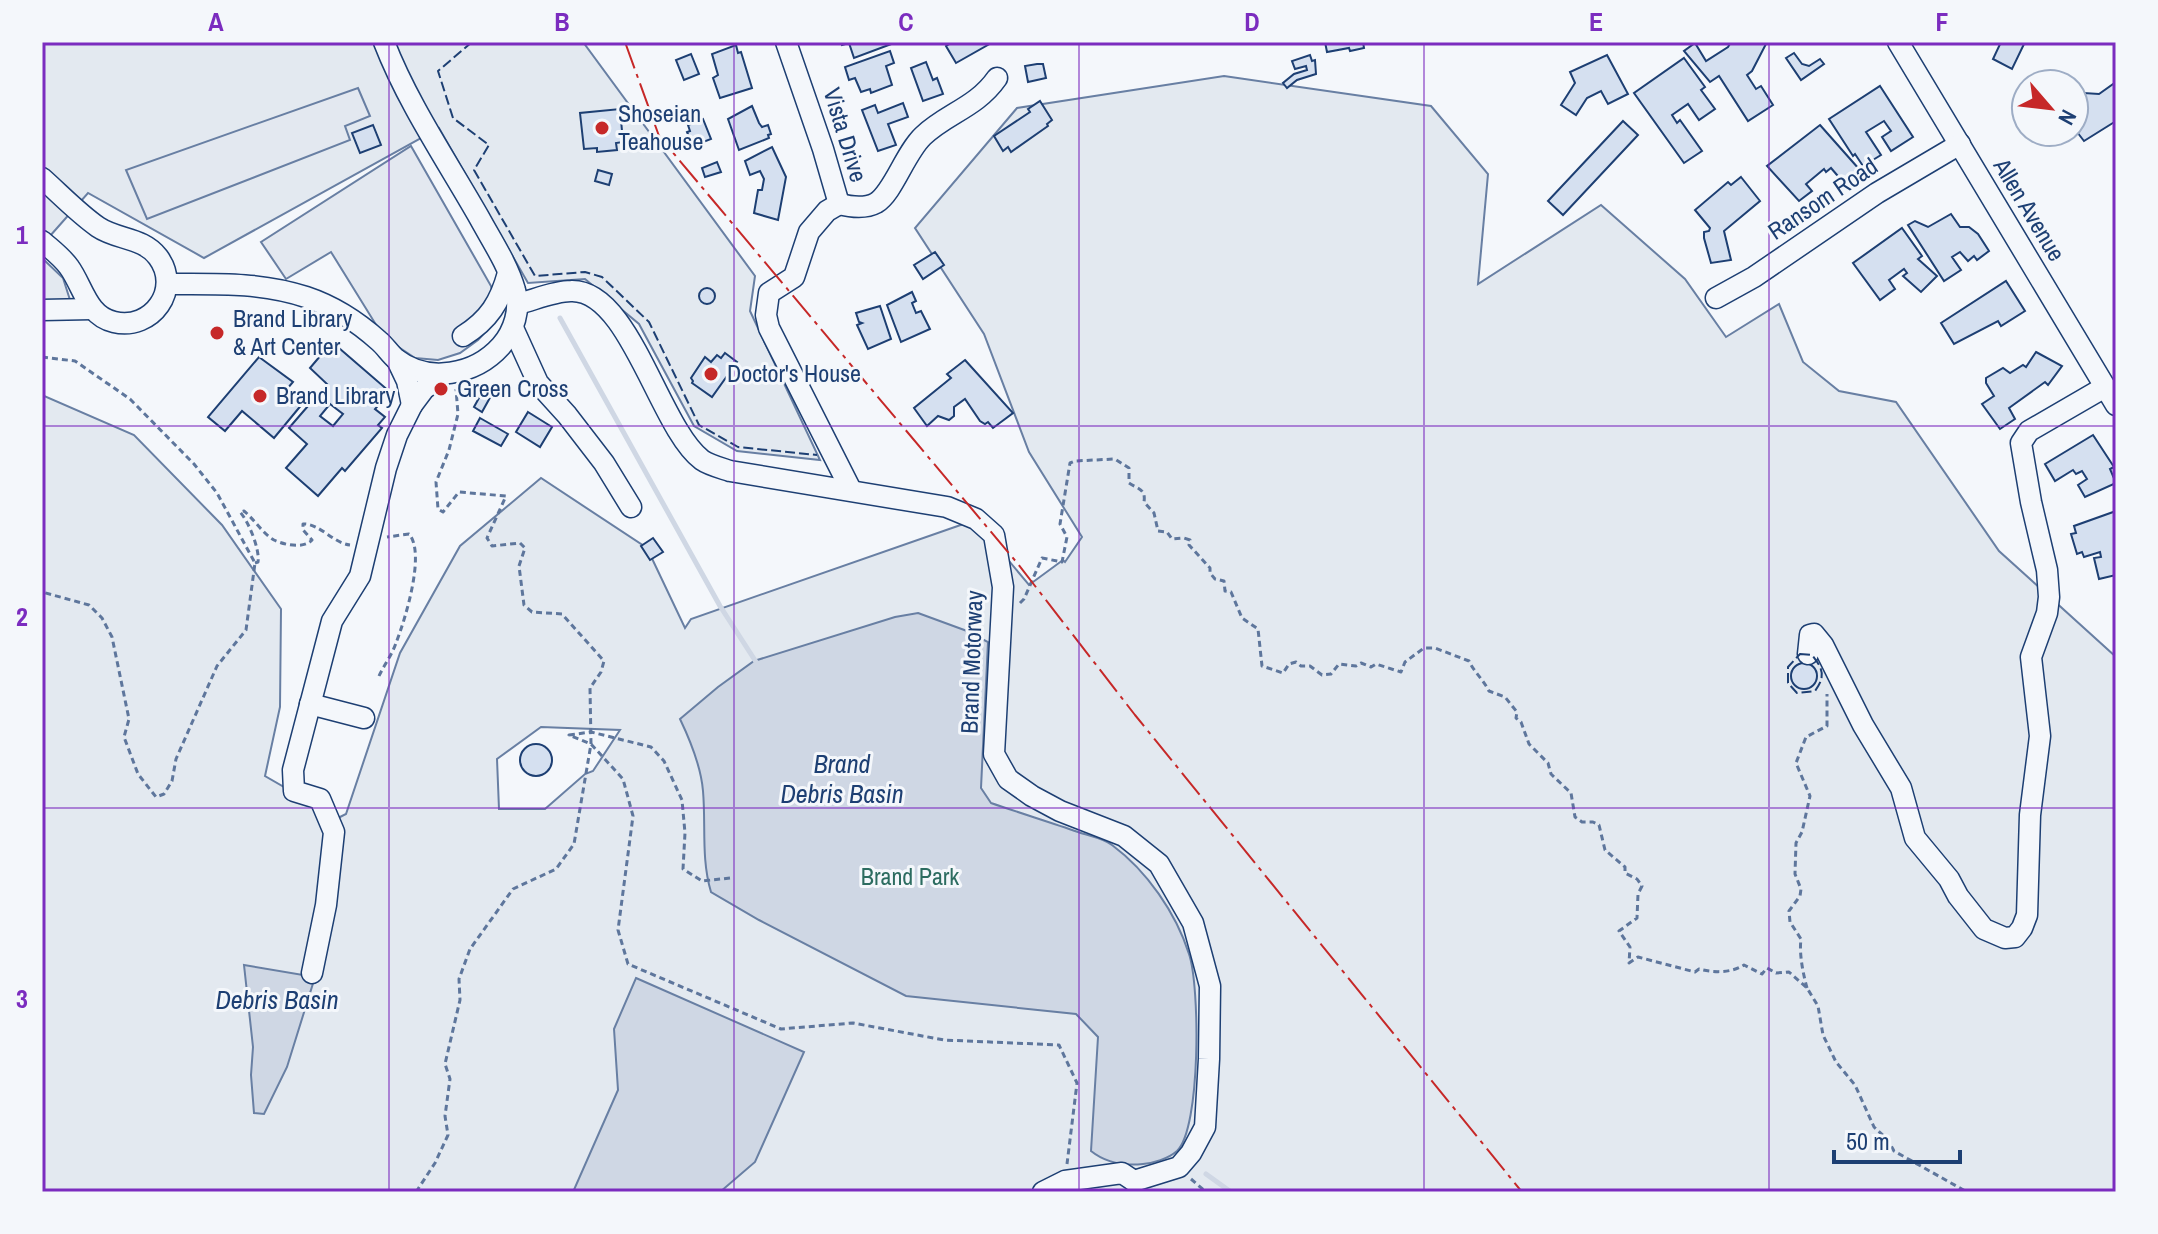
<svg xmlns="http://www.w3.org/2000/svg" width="2158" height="1234" font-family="'Archivo Narrow',sans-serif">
	<rect width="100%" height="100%" fill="#f4f7fb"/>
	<g fill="#e3e9f0" stroke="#687fa3" stroke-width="2" fill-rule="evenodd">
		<polygon points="42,42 583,42 755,276 750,311 820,460 737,451 694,426 639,324 585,279 528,283 439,128 204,258 88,193 42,245"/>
		<path d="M1224,76l207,30 57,68 -10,110 123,-79 84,74 41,58 53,-33 24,58 36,29 57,11 103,149 117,106v535h-2074v-797l92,40 88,90 59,84 -1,98 -15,69 73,42 8,-4 54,-161 60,-107 81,-68 106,70 38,80 6,-9 284,-99 54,65 34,-25 2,2 17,-25 -53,-85 -45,-118 -69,-106 102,-120zM541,727l79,3 -27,41 -8,3 -40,35h-46l-2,-50z"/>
		<polygon points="42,258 63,278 70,300 42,301"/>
	</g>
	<g fill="#e3e8f0" stroke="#687fa3" stroke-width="2">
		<polygon points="358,88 370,116 345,126 350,140 147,219 126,170"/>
		<polygon points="411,146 491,286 494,301 489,328 478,340 460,353 438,360 415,358 394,344 378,328 331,252 286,279 261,242"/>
	</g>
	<g fill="#cfd7e4" stroke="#687fa3" stroke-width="2">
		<path d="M918,613l49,18 21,11 -7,146 10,15c29,10 58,19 87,29 11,4 25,6 34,13 35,26 64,68 77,109 11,32 12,174 -12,197 -9,8 -24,12 -34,13 -19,2 -37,-1 -52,-13l7,-114 -22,-23 -170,-18 -147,-76 -48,-28c-10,-33 -5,-67 -8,-101 -2,-25 -12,-49 -23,-72l38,-32 36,-26 141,-44z"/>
		<polygon points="244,965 315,977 287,1067 264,1114 254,1113 251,1075 253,1047"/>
		<polygon points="636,978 804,1052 755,1162 720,1192 573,1192 618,1090 614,1029"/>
	</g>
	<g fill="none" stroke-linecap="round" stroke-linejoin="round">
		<g stroke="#cfd7e4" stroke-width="5">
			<polyline points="560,318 720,606 758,665"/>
			<polyline points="1206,1174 1231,1192"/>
		</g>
	</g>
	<g fill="#d5e0f0" stroke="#1d3f73" stroke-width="2" fill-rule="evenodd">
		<polygon points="841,42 894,42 894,43 854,58 849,43 842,45"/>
		<polygon points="953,42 993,42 956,63 946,46"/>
		<polygon points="1325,42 1363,42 1364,48 1350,51 1349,48 1327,52"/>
		<polygon points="1731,42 1767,42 1752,71 1747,75 1756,89 1761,86 1773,105 1748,121 1719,76 1710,82 1684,51 1695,43 1706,61 1728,47"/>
		<polygon points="2001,42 2025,42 2012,69 1993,59"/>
		<polygon points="736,45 738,53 741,52 752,88 720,98 713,78 718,75 712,54"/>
		<polygon points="890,51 894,63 886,66 892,85 871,93 870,89 861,92 855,78 849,80 845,67"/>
		<polygon points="1794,53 1802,64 1809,66 1820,59 1824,64 1801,80 1786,58"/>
		<polygon points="691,54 699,74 684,80 676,60"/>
		<polygon points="1310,55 1312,61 1315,60 1316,74 1297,80 1287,88 1283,83 1294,74 1307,70 1306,66 1295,69 1292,61"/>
		<polygon points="1607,55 1628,94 1608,104 1601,91 1587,98 1576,115 1561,105 1575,83 1570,72"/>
		<polygon points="1684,58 1705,87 1701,90 1715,109 1699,120 1688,104 1672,115 1677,123 1680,120 1702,151 1684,163 1634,93"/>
		<polygon points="926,62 933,80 937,78 943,94 923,101 911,68"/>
		<polygon points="1037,64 1043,64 1046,78 1028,82 1025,66"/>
		<polygon points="2116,82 2116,121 2084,141 2074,128 2074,103 2079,99 2082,103 2084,93 2099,94"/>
		<polygon points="1880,86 1913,137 1891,151 1882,137 1891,131 1884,121 1866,132 1881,155 1863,166 1855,154 1853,156 1829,119"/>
		<polygon points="1040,101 1052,120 1047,124 1048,126 1011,152 1008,147 1003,151 994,136 1030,112 1028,109"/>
		<polygon points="903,103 908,117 888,124 896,145 878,151 862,110 875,105 878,113"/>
		<polygon points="752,106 759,123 762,127 768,125 771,134 768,135 769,138 739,150 728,119"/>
		<polygon points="620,109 623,142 616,143 617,150 597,152 597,148 584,149 580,113"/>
		<polygon points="703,119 711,139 693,146 687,132 690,131 688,125"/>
		<polygon points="1623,121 1638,135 1563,215 1548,201"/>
		<polygon points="373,125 381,145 360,153 352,133"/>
		<polygon points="1820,125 1859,169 1843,182 1831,168 1826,172 1824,169 1806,184 1812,191 1799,201 1767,166"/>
		<polygon points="772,147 786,177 778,220 754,213 758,190 762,190 764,179 760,171 750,175 745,161"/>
		<polygon points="717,162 721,172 705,177 702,168"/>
		<polygon points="598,170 612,174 609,185 595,181"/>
		<polygon points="1741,177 1760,201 1724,231 1731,260 1711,263 1704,238 1704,232 1709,231 1710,228 1695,210 1728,182 1731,185"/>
		<polygon points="1951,214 1960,227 1969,227 1978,234 1989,251 1977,260 1974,256 1968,261 1960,252 1952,257 1961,270 1944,281 1908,225 1915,221 1928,227"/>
		<polygon points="1902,228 1922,256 1918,259 1937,276 1921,292 1903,276 1907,273 1904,269 1889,280 1895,289 1880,300 1853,263"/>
		<polygon points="935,252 944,265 923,279 914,265"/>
		<polygon points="2006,281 2025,311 2001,326 1998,321 1954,344 1941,323"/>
		<circle cx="707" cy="296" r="8"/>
		<polygon points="912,292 916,301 912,303 916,313 921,311 930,329 901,342 887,305"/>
		<polygon points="880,306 891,339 868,349 857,325 862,323 859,322 856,313"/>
		<path d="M332,342l58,50 -15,17 10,8 -7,8 4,3 -37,43 -3,-3 -24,28 -32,-28 21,-24 -18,-16 38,-44 -17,-16zM330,404l13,10 -10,12 -13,-10z"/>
		<polygon points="2036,352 2062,366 2048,385 2045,382 2009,408 2015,419 2000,429 1982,404 1994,396 1986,383 1986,378 2003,368 2010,373 2023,365 2026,367"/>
		<polygon points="725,353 737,362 712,397 692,383 693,381 691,378 705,357 711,362 717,355 721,358"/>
		<polygon points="259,357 293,382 287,389 303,403 274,438 242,411 225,431 208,417"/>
		<polygon points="965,360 1013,413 993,428 988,422 985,424 980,421 965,399 954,407 954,416 949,420 938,416 927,426 914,408 951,378 947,374"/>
		<polygon points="484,389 492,394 482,412 474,407"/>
		<polygon points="528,412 552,427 540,447 516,432"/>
		<polygon points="480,418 508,434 501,446 473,431"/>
		<polygon points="2093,435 2114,467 2110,469 2116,483 2085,497 2078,485 2087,479 2082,471 2076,474 2073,470 2055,481 2045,464"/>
		<polygon points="2116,511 2116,575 2099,579 2094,558 2101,557 2100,552 2084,557 2082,552 2077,554 2071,534 2076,533 2074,526"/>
		<polygon points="653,538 663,552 650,560 641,546"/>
		<circle cx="1804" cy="676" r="13"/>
		<circle cx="536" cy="760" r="16"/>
	</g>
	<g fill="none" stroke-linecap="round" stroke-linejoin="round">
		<defs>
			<g id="minor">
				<polyline points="786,42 823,149 839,204"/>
				<polyline points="1898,42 2116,405"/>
				<path d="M42,178c18,16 36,35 56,49 19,13 45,10 60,30 24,32 -6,74 -44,65 -27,-6 -31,-36 -45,-55 -7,-10 -18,-18 -27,-26"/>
				<polyline points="839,204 827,211 809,232 794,277 769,293 766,315 769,328 851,490"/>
				<path d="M839,204c12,3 26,5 37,-1 17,-10 29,-50 47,-67 24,-23 53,-28 74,-58"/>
				<path d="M168,284c47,0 93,-2 138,13 27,9 53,26 73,44 6,5 11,13 17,18 32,25 79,16 105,-13 13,-15 20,-37 14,-56 -7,-25 -23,-49 -35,-71 -33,-58 -72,-115 -96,-177"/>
				<polyline points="1716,298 1754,277 1877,193 1960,144"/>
				<path d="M518,304c16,-4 36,-13 53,-13 59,-2 88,137 131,169 7,5 19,8 28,11l217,36 29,12 18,16 9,52 -9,167 14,25 24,17 28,15 64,25 35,28 34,59 17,63 -1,73 -4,68 -14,26 -12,14 -45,14"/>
				<polyline points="42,310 92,309"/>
				<polyline points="513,328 538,383 567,415 604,463 631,507"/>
				<path d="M463,336c26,-16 37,-34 45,-63"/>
				<polyline points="397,360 407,381 412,405 424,389 443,375"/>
				<polyline points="1808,654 1810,635 1814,634 1823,645 1863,725 1901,788 1915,838 1949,879 1958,896 1984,929 2005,938 2015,937 2022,928 2027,915 2030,815 2040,736 2031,657 2047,613 2049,597 2047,570 2031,502 2021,443 2029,431 2105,387"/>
				<polyline points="310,704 364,718"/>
				<polyline points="312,973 326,905 334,832 320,799 294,791 293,770 332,621 360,576 386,468 397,435 412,405"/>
				<polyline points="1043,1192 1065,1181 1122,1173 1134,1181"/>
			</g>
		</defs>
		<use href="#minor" stroke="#1d3f73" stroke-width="23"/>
		<g stroke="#5e769c" stroke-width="3" stroke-dasharray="6 4" stroke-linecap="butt">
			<polyline points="42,357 75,361 130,399 194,464 217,493 255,563 246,630 217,666 176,759 172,781 164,794 156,797 138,774 124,737 129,719 112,637 102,618 89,605 42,592"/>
			<path d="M255,563l3,-1c2,-12 -9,-40 -18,-50l4,-1c10,8 19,23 30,29 10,5 30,9 38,0l-9,-10v-6c16,-1 30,19 47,21"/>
			<path d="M1020,603l4,-4 18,-41 20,4 5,-25 -7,-13 10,-61 5,-2 40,-2 14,9v15c9,6 17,6 15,19l10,11 4,18 9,1 5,7 12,-1 6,2 -1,5 21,23v5l5,6 9,2 1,10 6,1 11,26 16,11 4,37 21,7 6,-9 7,-2 5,4h9l12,9 9,-1 8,-10 17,2 5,-3 10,4 5,-3 25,8 4,-10 19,-14h11l34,13c5,11 14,18 20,30l16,6 12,15 -1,6 5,4 8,22 19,19 3,11 20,19 4,24 7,5h11l6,3 6,25 20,17v6l12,6 5,7 -4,8 -1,24 -18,13 11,16 -1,16 9,-6 57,15 4,-3c14,4 33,4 45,-4l18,9 5,-6 9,5 13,-1 18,16 11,18 5,29 13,27 19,23 19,42 14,13 6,11 73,41"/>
			<path d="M379,676c5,-11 13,-21 17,-33 9,-23 30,-90 13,-109l-22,3"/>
			<polyline points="730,878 702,881 683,869 685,833 682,800 664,761 651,747 591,732 569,735 591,744 623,779 633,816 618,930 628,964 781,1029 853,1023 944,1040 1059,1045 1077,1083 1067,1164"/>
			<path d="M1807,988c-4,-15 -8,-34 -6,-49l-11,-17 -1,-11 11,-15 1,-7 -6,-15 1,-31 6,-11 8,-36 -14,-33 10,-26 21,-11v-32"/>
			<polyline points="1191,1179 1206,1192"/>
			<polyline points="416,1192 435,1163 448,1135 445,1116 450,1079 445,1064 460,1000 459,979 470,949 513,889 556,869 574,844 591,744 590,688 601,672 604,661 562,614 532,612 524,605 519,566 525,548 520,543 492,546 487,538 506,496 459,492 443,512 438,509 436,482 449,450 458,414 456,389"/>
		</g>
		<use href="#minor" stroke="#f4f7fb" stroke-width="20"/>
		<g stroke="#1d3f73" stroke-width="2" stroke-dasharray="10 4" stroke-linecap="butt">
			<polyline points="472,42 438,71 453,118 489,145 474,170 535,276 585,272 602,277 649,322 699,425 738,447 817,455"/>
			<path d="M1800,654l12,1c11,14 14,21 3,36l-18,2 -9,-10v-16z"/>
		</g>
		<polyline stroke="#c62828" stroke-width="2" stroke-dasharray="28 6 4 6" stroke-linecap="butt" points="625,42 659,136 1018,564 1135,715 1522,1192"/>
	</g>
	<path fill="none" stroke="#7b2cbf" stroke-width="2" stroke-opacity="0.55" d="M389,42v1150M734,42v1150M1079,42v1150M1424,42v1150M1769,42v1150M42,426h2074M42,808h2074"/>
	<g fill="#c62828" stroke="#f4f7fb" stroke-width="3">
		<circle cx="602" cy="128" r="8"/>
		<circle cx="217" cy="333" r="8"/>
		<circle cx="711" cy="374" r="8"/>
		<circle cx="441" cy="389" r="8"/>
		<circle cx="260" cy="396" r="8"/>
	</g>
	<g text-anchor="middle" stroke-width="6" stroke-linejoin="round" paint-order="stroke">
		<g font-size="24" fill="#1d3f73" stroke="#f4f7fb" text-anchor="start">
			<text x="618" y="122">Shoseian<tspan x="618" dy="28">Teahouse</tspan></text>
			<text x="233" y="327">Brand Library<tspan x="233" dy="28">&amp; Art Center</tspan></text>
			<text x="727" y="382">Doctor's House</text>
			<text x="457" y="397">Green Cross</text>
			<text x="276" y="404">Brand Library</text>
		</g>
		<g font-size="24" fill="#1d3f73" stroke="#f4f7fb">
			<text transform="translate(845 135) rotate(73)" y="8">Vista Drive</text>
			<text transform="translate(1823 199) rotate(-34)" y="8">Ransom Road</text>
			<text transform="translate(2029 210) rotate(59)" y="8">Allen Avenue</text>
			<text transform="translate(972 662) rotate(-88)" y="8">Brand Motorway</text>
		</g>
		<g font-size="24" fill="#2c6c60" stroke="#f4f7fb">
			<text x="910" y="885">Brand Park</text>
		</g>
		<g font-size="26" font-style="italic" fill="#1d3f73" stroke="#f4f7fb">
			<text x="842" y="773">Brand<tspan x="842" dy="30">Debris Basin</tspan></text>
			<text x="277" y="1009">Debris Basin</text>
		</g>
	</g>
	<rect width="2158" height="1234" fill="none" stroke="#f4f7fb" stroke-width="88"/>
	<g transform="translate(2050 108) rotate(118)"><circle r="38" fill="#f4f7fb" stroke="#9eadc5" stroke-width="2"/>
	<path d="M0-6L14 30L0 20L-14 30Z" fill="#c62828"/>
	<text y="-12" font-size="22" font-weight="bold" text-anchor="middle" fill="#1d3f73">N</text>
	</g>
	<path d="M1834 1150v12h126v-12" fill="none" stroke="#1d3f73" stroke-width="4"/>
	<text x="1846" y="1150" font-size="24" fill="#1d3f73" stroke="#f4f7fb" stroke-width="6" paint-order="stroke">50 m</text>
	<rect x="44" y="44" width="2070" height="1146" fill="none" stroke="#7b2cbf" stroke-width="3"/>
	<g font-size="26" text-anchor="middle" font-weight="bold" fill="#7b2cbf">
		<text x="216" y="31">A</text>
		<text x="562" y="31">B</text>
		<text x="906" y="31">C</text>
		<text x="1252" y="31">D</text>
		<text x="1596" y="31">E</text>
		<text x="1942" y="31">F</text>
		<text x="22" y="244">1</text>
		<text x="22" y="626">2</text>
		<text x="22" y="1008">3</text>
	</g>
</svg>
